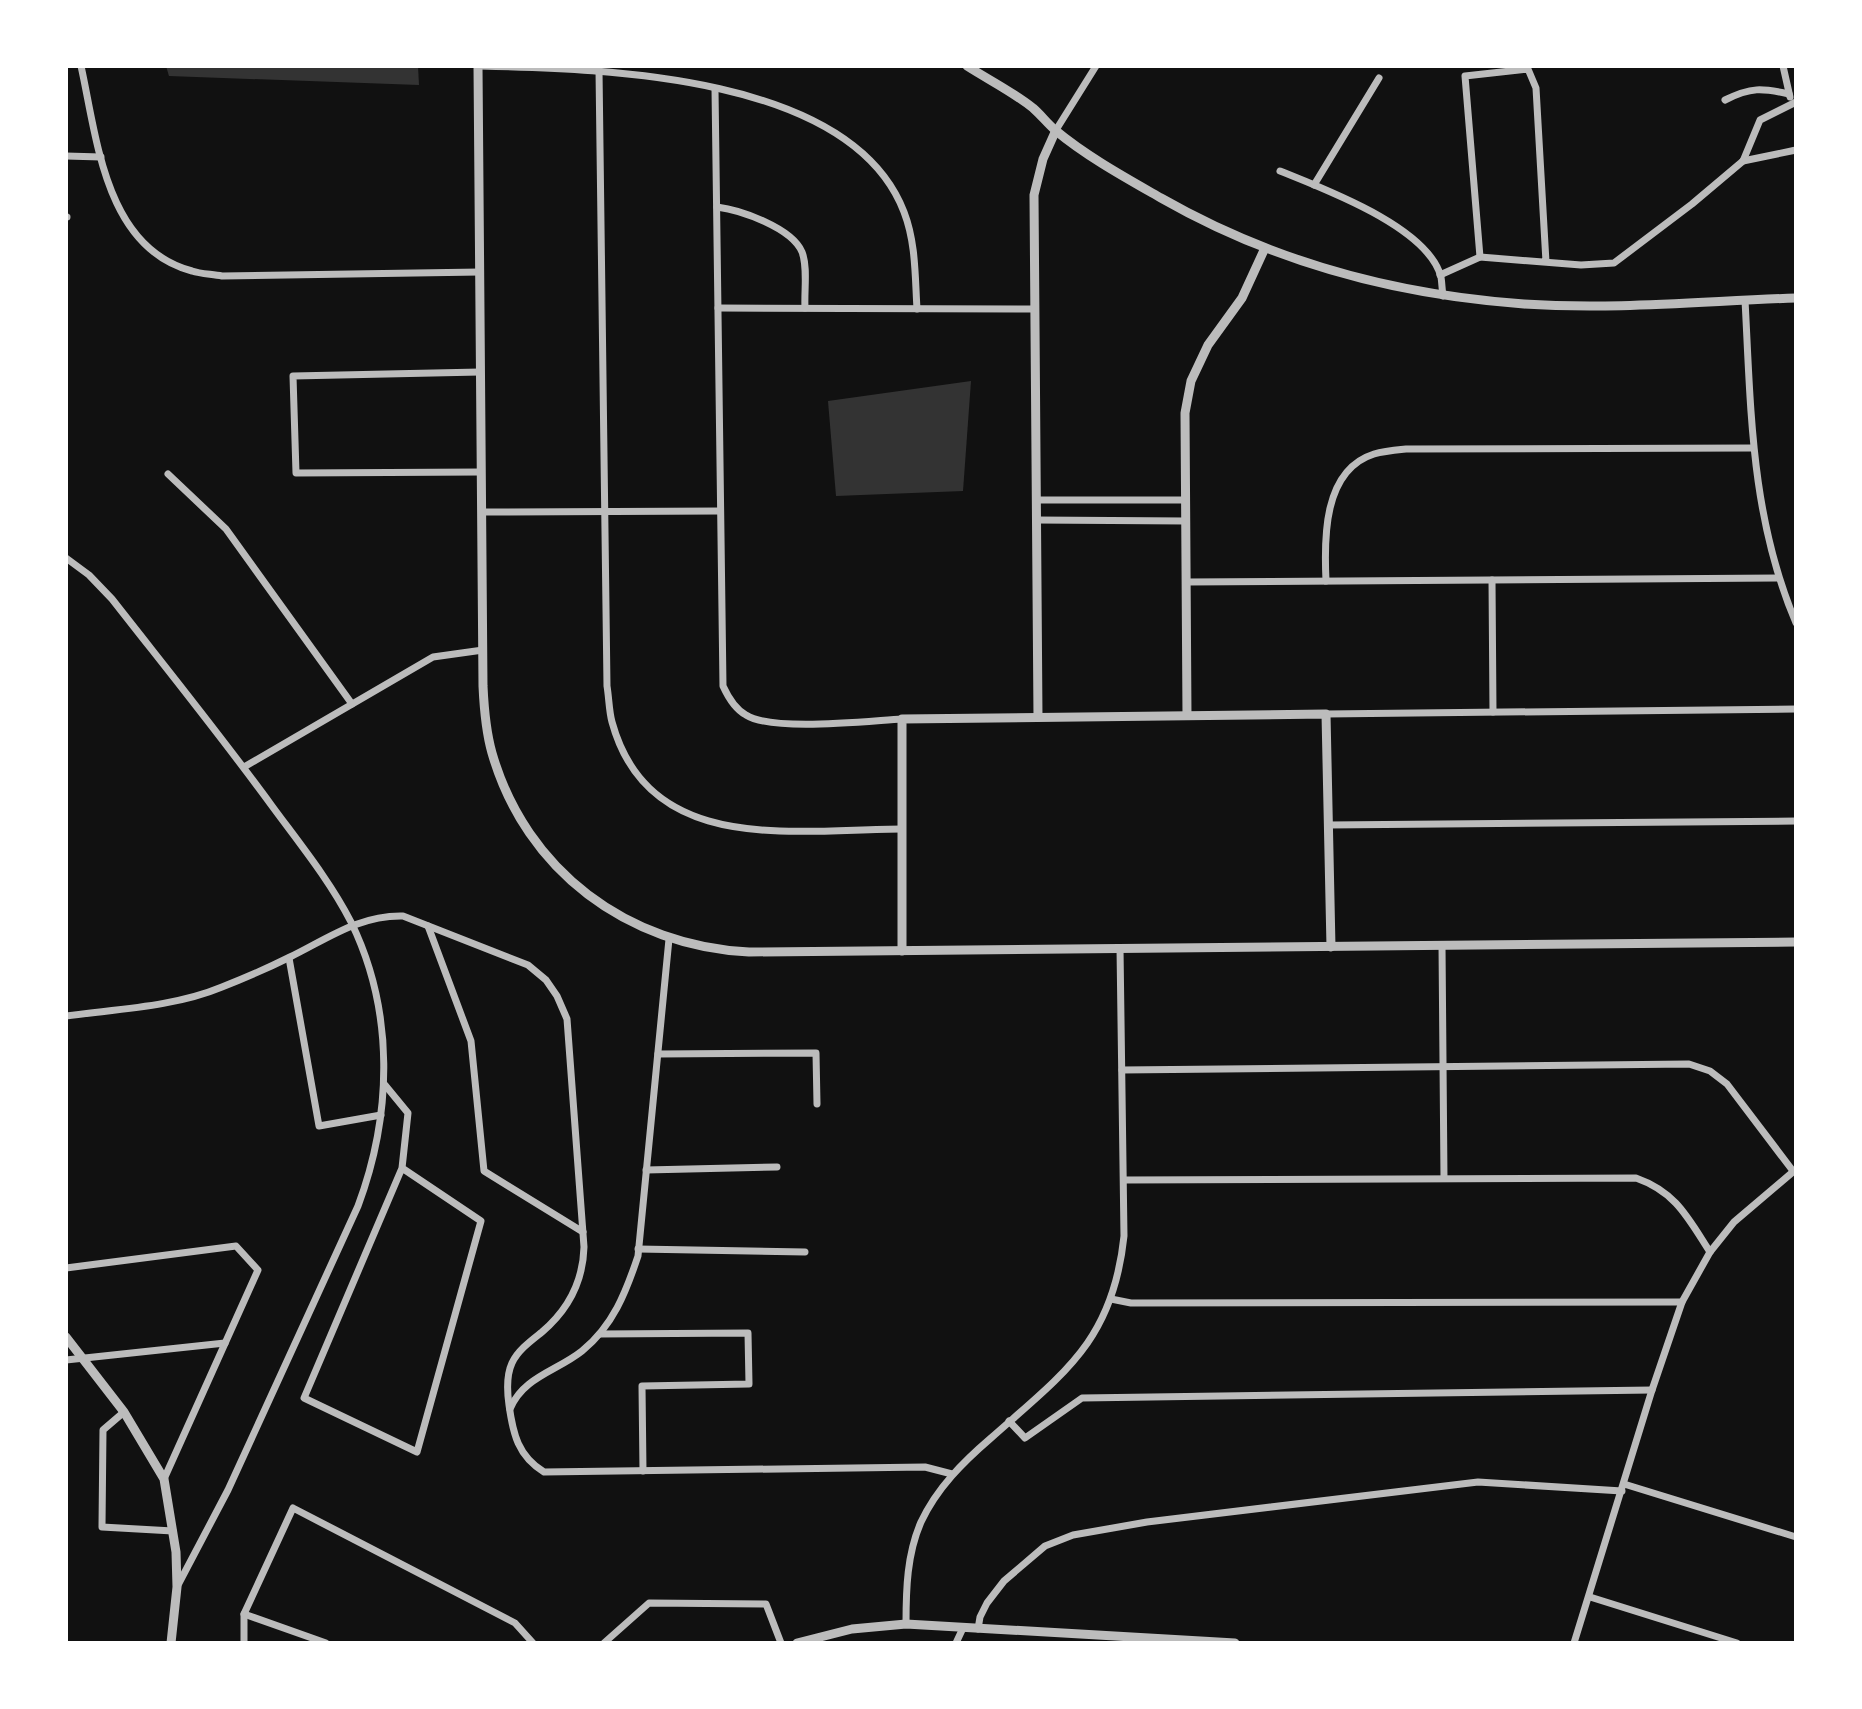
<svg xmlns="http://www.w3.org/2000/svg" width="1862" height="1709" font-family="'PT Sans',sans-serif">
	<rect width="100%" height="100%" fill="#111"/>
	<g fill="#333">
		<polygon points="166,66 418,66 419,85 169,76"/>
		<polygon points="971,381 963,491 836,496 828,401"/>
	</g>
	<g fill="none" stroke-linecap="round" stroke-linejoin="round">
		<g stroke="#bcbcbc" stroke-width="7">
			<path d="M81,66c16,72 24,182 111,205 9,3 20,3 30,5l258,-4"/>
			<path d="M478,66c125,3 373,8 426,146 12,31 11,65 13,97"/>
			<polyline points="1783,66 1790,97"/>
			<path d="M599,70l8,616c2,12 2,25 5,36 37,135 184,107 290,107"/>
			<path d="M715,89l8,597c5,11 12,23 23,29 27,17 121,6 156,4"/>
			<path d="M1725,100c26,-13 37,-12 64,-6"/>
			<polyline points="1056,130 1096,66"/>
			<polyline points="66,156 101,157"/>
			<polyline points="1743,161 1796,150"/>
			<path d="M1280,171c44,18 148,56 161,106 1,6 1,13 2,19"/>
			<polyline points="1314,185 1379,78"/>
			<path d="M717,207c24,3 75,21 85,45 6,15 2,39 3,56"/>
			<polyline points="66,217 67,217"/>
			<polyline points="1546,262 1536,88 1528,69 1465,76 1480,257 1581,265 1614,263 1692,204 1743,161 1760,120 1796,102"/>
			<polyline points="1440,275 1480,257"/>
			<path d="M1745,300c6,112 6,217 51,323"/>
			<polyline points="718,308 1034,309"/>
			<polyline points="480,372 293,376 296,473 481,472"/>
			<polyline points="168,474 226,529 352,704"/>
			<polyline points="1036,500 1186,500"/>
			<polyline points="482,512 720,511"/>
			<polyline points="1036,520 1186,521"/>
			<path d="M66,558l23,17 23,24c54,69 109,137 160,207 28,38 58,75 79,116 44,90 41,193 7,284l-130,284 -50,95"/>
			<polyline points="1492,580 1493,712"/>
			<path d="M1326,581c-2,-42 -3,-111 48,-127 10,-3 22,-4 32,-5l346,-1"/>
			<polyline points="1187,582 1778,578"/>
			<polyline points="1326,714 1796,709"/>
			<polyline points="244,767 433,657 483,650"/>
			<polyline points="1328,825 1796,821"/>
			<polyline points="428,926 471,1041 484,1171 583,1232"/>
			<polyline points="1442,945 1444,1178"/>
			<polyline points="289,958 319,1126 381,1115"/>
			<path d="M66,1016c51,-7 108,-9 156,-29 23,-9 46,-19 68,-30 37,-18 69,-42 113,-41l125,49 18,15 11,16 10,23 17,228c-1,35 -15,62 -42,85 -10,8 -24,18 -30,31 -6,13 -5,28 -3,42 4,29 9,51 35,67l381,-5 27,7"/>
			<polyline points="658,1054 816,1053 817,1104"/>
			<polyline points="1122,1070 1689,1064 1710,1071 1727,1084 1793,1171"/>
			<polyline points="385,1085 408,1113 402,1168 304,1398 417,1452 481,1221 402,1168"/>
			<polyline points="646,1170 777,1167"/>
			<path d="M1124,1180l512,-2c40,14 52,40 74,74"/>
			<polyline points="638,1249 805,1252"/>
			<polyline points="66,1268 236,1246 258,1270 164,1479"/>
			<polyline points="1111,1299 1131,1303 1682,1302"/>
			<polyline points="600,1334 748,1333 749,1384 642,1386 643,1471"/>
			<polyline points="66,1360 225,1343"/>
			<path d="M510,1409c13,-32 47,-38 72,-58 31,-25 44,-59 56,-95l31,-317"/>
			<polyline points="124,1412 103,1430 102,1527 173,1531"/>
			<polyline points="1009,1421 1025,1438 1082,1398 1652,1390"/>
			<polyline points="1624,1484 1796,1537"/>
			<polyline points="1590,1597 1737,1643"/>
			<polyline points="244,1614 326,1643"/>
			<path d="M906,1624c0,-35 1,-70 15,-102 16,-34 42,-60 70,-84 73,-65 122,-97 133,-202l-4,-288"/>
			<polyline points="978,1629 980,1617 987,1603 1004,1581 1045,1546 1073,1535 1147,1522 1478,1482 1622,1491"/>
			<polyline points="244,1643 244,1614 293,1508 515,1623 533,1643"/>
			<polyline points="604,1643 649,1603 766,1604 781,1643"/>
			<polyline points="956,1643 963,1628"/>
			<polyline points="1574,1643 1652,1390 1682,1302 1710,1252 1734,1222 1794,1171"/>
		</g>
		<g stroke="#bcbcbc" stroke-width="9">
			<path d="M478,66l5,620c1,22 3,46 9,67 34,118 136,193 257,199l1047,-10"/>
			<path d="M967,66c22,14 46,26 66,42 8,7 14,15 22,22 31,26 71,48 106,68 112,64 235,97 363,106 90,6 182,-3 272,-6"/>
			<polyline points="1187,715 1185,413 1191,381 1208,345 1242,298 1265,248"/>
			<polyline points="1038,717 1034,195 1043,159 1056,130"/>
			<polyline points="902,951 902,719 1326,714 1331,947"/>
			<polyline points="66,1337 124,1412 164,1479 176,1552 177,1587 171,1643"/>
			<polyline points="797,1643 852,1629 906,1624 1235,1643"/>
		</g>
	</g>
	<rect width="1862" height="1709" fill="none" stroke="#ffffff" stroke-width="136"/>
</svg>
